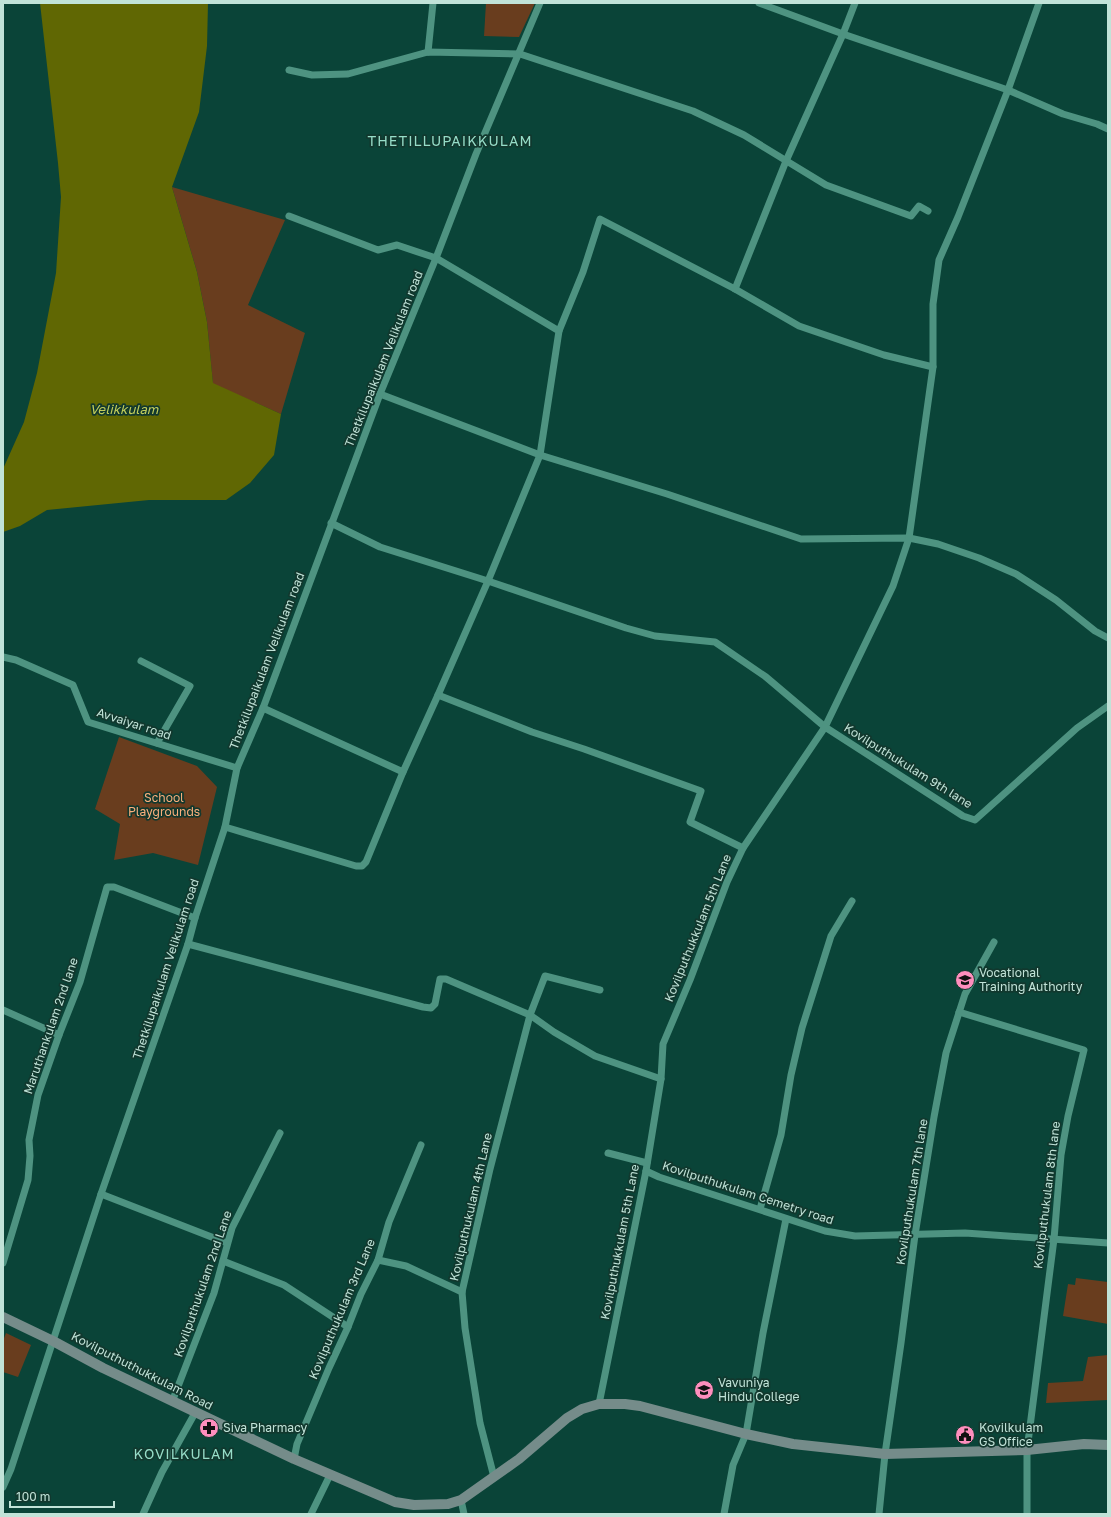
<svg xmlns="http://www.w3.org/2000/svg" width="1111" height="1517" font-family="'Golos Text',sans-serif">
	<rect width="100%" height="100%" fill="#0a4438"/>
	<g fill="#693d1e">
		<polygon points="486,3 535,3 519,37 484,36"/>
		<polygon points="172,187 285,220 248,305 305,333 281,414 213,384 207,322 197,272"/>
		<polygon points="119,737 197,766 217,787 198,865 153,853 114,860 120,824 95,809"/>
		<polygon points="1076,1278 1108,1282 1108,1324 1063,1316 1068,1284 1075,1285"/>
		<polygon points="6,1333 31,1345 18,1377 3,1372 3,1341"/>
		<polygon points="1108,1355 1108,1400 1046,1403 1048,1383 1083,1381 1088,1357"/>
	</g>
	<polygon fill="#606703" points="40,3 208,3 207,46 199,112 172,187 197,272 207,322 213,383 281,414 274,455 250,483 226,500 149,500 47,510 20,526 3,532 3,469 24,422 37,373 56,273 61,197 58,163"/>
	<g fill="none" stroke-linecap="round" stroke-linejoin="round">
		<g stroke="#4e9381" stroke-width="7">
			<polyline points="759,3 843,34 1008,90 1063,114 1097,124 1108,129"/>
			<polyline points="428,52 433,3"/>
			<polyline points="289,70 312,75 348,74 428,52 520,54 693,111 744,135 826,185 911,216 919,206 928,211"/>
			<polyline points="289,216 378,250 397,245 436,258 559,331 540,455 488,581 438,695"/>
			<polyline points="735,289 786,161 843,34 855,3"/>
			<polyline points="559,331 583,272 600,219 735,289 799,326 884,355 933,367"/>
			<polyline points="380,394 540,455 667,494 801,539 909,538 938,544 979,558 1016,574 1056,600 1095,631 1108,638"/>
			<polyline points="331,523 380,547 488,581 626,628 655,636 715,642 766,677 825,727 893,586 909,538 933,367 933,304 939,260 958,217 1008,90 1039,3"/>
			<polyline points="3,657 16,660 73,685 88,722 237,768"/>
			<polyline points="141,661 190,686 157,743"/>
			<polyline points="263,708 403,772 438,695 532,732 584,749 701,791 690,822 743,848 727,882 690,980 663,1044 661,1079 646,1171 599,1404"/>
			<polyline points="225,827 356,866 362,866 366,862 403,772"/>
			<polyline points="743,848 825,727 963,816 975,820 1077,728 1108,706"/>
			<polyline points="188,944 423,1007 431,1008 435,1004 440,979 446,979 530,1015 554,1032 595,1056 661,1079"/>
			<polyline points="3,1010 59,1035"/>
			<polyline points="959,1012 1084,1050 1068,1116 1061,1155 1054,1239 1027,1450 1027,1514"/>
			<polyline points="608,1153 647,1163"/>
			<polyline points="646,1171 659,1177 825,1231 855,1236 965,1233 1108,1243"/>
			<polyline points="101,1194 227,1243"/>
			<polyline points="760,1209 781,1135 791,1075 802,1028 831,936 852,901"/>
			<polyline points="378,1260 406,1266 462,1292"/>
			<polyline points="223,1261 284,1285 348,1327"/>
			<polyline points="3,1263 28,1180 30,1156 29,1140 38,1095 59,1035 80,982 107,887 114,887 195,918"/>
			<polyline points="172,1402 214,1293 232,1228 280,1133"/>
			<polyline points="294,1459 297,1444 329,1368 348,1327 361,1294 378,1260 389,1222 421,1145"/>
			<polyline points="494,1477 480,1423 465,1328 462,1292 490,1169 530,1015 545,976 600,990"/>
			<polyline points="3,1487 11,1469 101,1194 188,944 195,918 225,827 237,768 263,708 380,394 436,258 476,154 540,3"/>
			<polyline points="461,1500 464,1514"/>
			<polyline points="143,1514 162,1472 195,1413"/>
			<polyline points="311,1514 330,1475"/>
			<polyline points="724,1514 733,1465 746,1434 763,1333 786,1219"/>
			<polyline points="879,1514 885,1454 901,1343 915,1235 934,1117 946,1053 965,994 994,942"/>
		</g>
		<polyline stroke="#758c8a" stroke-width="10" points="3,1317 53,1341 103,1368 294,1459 395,1502 414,1505 448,1504 461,1500 519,1459 567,1418 582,1409 599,1404 625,1404 640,1406 746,1434 793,1444 885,1454 1027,1450 1084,1444 1108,1445"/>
	</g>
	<defs>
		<symbol id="university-disc" viewBox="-11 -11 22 22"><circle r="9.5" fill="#fe8ebd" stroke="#12382e"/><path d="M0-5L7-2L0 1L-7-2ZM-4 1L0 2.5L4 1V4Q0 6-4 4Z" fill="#111"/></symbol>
		<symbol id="school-disc" viewBox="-11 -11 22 22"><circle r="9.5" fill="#fe8ebd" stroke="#12382e"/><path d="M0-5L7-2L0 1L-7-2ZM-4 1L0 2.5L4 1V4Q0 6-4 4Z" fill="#111"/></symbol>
		<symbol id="pharmacy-disc" viewBox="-11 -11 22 22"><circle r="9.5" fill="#fe8ebd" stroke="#12382e"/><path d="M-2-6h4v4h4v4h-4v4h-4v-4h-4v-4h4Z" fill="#111"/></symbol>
		<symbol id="civic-disc" viewBox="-11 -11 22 22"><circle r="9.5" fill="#fe8ebd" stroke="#12382e"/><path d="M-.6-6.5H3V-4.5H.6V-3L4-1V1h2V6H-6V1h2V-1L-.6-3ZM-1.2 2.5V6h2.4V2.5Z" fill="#111"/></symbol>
	</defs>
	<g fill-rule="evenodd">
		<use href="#university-disc" x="954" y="969" width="22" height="22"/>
		<use href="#school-disc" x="693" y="1379" width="22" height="22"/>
		<use href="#pharmacy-disc" x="198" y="1417" width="22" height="22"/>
		<use href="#civic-disc" x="954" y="1424" width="22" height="22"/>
	</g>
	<g text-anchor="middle" stroke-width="3.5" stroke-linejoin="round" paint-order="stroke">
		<g font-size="12" fill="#c1e3d8" stroke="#12382e">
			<text transform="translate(384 359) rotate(-68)" y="4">Thetkilupaikulam Velikulam road</text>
			<text transform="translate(267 661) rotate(-69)" y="4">Thetkilupaikulam Velikulam road</text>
			<text transform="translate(134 724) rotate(18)" y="4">Avvaiyar road</text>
			<text transform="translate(908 766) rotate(32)" y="4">Kovilputhukulam 9th lane</text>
			<text transform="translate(698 928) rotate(-68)" y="4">Kovilputhukkulam 5th Lane</text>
			<text transform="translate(166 969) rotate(-72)" y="4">Thetkilupaikulam Velikulam road</text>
			<text transform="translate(51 1026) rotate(-71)" y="4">Maruthankulam 2nd lane</text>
			<text transform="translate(912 1192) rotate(-81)" y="4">Kovilputhukulam 7th lane</text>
			<text transform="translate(748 1193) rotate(18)" y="4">Kovilputhukulam Cemetry road</text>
			<text transform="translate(1047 1195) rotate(-83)" y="4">Kovilputhukulam 8th lane</text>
			<text transform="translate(471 1207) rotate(-77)" y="4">Kovilputhukulam 4th Lane</text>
			<text transform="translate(620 1242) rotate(-79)" y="4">Kovilputhukkulam 5th Lane</text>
			<text transform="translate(203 1284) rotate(-71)" y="4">Kovilputhukulam 2nd Lane</text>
			<text transform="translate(342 1309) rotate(-67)" y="4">Kovilputhukulam 3rd Lane</text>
			<text transform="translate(142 1371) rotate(27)" y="4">Kovilputhuthukkulam Road</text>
		</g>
		<g font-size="12" fill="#fbaf7c" stroke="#12382e">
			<text x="164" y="802">School<tspan x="164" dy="14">Playgrounds</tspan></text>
		</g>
		<g font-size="12" fill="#c1e3d8" stroke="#12382e" text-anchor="start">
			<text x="979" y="977">Vocational<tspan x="979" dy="14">Training Authority</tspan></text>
			<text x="718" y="1387">Vavuniya<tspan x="718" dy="14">Hindu College</tspan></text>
			<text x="223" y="1432">Siva Pharmacy</text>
			<text x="979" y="1432">Kovilkulam<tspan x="979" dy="14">GS Office</tspan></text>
		</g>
		<g font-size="13" font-style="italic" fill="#c2cd5b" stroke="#12382e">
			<text x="124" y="414">Velikkulam</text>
		</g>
		<g font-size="14" letter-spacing="1" fill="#96ddc8" stroke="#12382e">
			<text x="450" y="146">THETILLUPAIKKULAM</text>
			<text x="184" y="1459">KOVILKULAM</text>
		</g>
	</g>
	<rect width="1111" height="1517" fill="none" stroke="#c1e3d8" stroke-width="8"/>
	<path d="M10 1501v6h104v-6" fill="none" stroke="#c1e3d8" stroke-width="2"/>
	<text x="16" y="1501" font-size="12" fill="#c1e3d8" stroke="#12382e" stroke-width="3" paint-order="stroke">100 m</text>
</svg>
